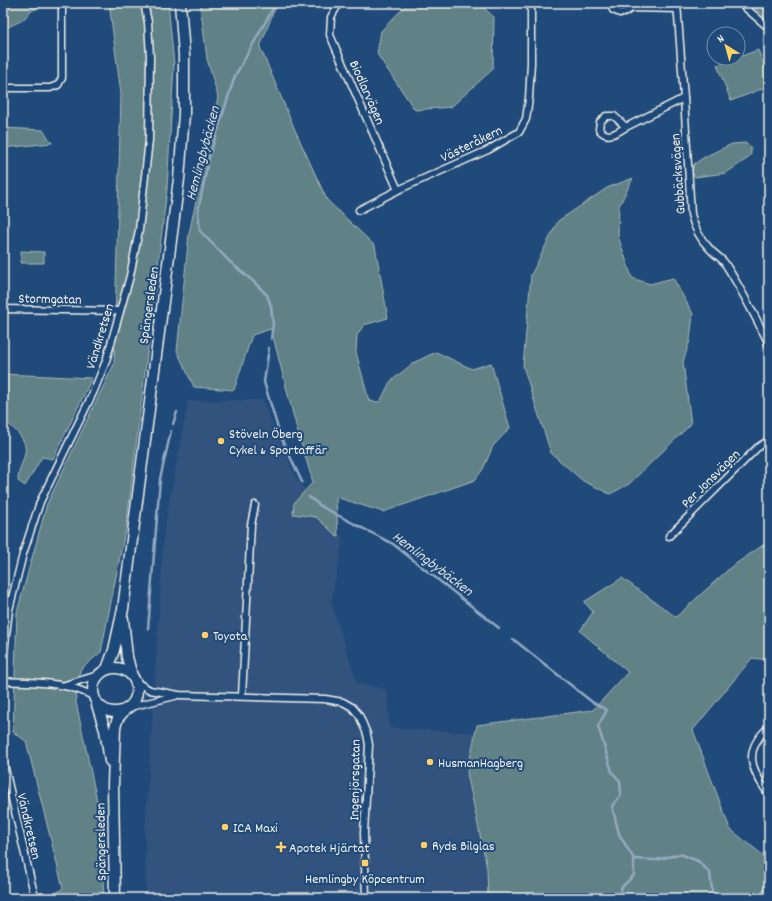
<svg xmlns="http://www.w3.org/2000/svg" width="772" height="901" font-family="Dekko,sans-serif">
	<rect width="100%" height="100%" fill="#1f4a7a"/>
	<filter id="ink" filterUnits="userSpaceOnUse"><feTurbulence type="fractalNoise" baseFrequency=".025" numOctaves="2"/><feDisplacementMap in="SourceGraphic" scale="8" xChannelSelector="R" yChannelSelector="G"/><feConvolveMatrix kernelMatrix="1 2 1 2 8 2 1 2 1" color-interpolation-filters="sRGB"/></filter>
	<g filter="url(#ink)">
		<polygon fill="#33537e" points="262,400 296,478 343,539 331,602 357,683 387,690 390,728 475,733 467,773 487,868 488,898 146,898 145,833 164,531 188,401"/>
		<g fill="#608185" stroke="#aab9b6">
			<polygon points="3,3 40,3 36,9 31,11 23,20 8,27 3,20"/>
			<polygon points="109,3 168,3 174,65 167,189 127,521 101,652 80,670 76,702 99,810 104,898 50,898 63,888 26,741 13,732 17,612 47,504 114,364 121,94"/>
			<polygon points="200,3 279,3 273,13 260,47 295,130 327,200 375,246 388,318 364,325 357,335 356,352 369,401 380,402 390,382 413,363 436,352 472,369 491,363 510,428 493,446 483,469 475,480 383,512 336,497 338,537 316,517 293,514 294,503 313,482 298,433 271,329 252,335 234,390 194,387 177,351 189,234 218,97 207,59"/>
			<polygon points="408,3 478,3 494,17 493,69 451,107 415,110 377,54 381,31"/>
			<polygon points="749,3 769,3 769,20 766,18"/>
			<polygon points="758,50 769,77 769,86 731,101 717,65"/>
			<polygon points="3,128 43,130 52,143 3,148"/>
			<polygon points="745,143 751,147 751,154 747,159 726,173 695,177 692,172 694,164 706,156 732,144"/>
			<polygon points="633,178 619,206 618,236 632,278 650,284 673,278 693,314 690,340 683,362 691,424 629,484 610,494 583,481 551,453 523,366 531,275 558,221 607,188"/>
			<polygon points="21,251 44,252 44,263 21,263"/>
			<path d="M3,374l89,4 -39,81 -11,-2 -17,29 -7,-5c0,-11 5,-18 7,-28 3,-15 -13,-25 -22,-34z"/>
			<polygon points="769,541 769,660 752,658 693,730 730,829 769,860 769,898 488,898 487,868 467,773 477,725 593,710 628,672 580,631 593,612 584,602 622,578 676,617 731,567"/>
		</g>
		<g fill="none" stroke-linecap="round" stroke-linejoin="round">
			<g stroke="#93aac0" stroke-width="2.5">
				<polyline points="271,339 273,324 271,306 267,295 254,282 230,262 200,231 198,211 209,157 235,76 276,3"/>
				<polyline points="269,348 264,382 280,435 302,482"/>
				<polyline points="173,424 177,412"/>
				<polyline points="309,497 322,507 393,544 499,628"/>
				<polyline points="148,629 160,479 171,431"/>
				<polyline points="513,639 592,702 607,710 598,726 612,772 620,781 621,795 612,806 619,834 634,859 634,875 621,888 623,898"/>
				<polyline points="634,859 656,860 680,854 698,861 710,873 713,898"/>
			</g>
			<defs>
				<g id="street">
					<polyline points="339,3 331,17 330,35 398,190"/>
					<polyline points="611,3 613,10 620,13 624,13 632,8 677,9"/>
					<path d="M677,3l7,95 7,116c3,14 9,25 19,35 4,5 10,8 14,13 17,26 31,54 45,82"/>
					<polyline points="740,3 769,28"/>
					<polyline points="3,86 6,88 50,88 58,85 62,78 62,3"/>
					<path d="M626,127c-9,6 -19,13 -27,2l1,-7 6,-6h8l12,11 58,-29"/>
					<polyline points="359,210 398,190 488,150 519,132 526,119 529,98 531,63 531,3"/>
					<polyline points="3,309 120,311"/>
					<polyline points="669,536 757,448 769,440"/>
					<polyline points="3,661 9,610 23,554 40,502 93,393 106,361 130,276 139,230 149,140 150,57 148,22 144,3"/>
					<path d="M3,681c31,2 62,0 90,15"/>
					<polyline points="136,682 150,690 179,695 325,699 343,702 352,707 359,715 367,734 369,745 364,833 366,898"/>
					<polyline points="65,685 98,675"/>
					<polyline points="242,696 251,525 255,505"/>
					<polyline points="130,707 175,696"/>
					<path d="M769,727c-27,24 -18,42 0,68"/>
					<polyline points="3,760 35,898"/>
				</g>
				<g id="primary">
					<polyline points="123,619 127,657 132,676"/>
					<circle cx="115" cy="690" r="22"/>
					<polyline points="107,669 114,650 123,609 179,179 184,114 184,55 180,3"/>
					<polyline points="97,705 105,730 110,761"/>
					<polyline points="115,898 113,785 115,727 118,718 124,711"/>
				</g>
			</defs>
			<use href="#street" stroke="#f4f1e8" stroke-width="9"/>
			<use href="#primary" stroke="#f4f1e8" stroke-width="13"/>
			<use href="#street" stroke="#1f4a7a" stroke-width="6"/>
			<use href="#primary" stroke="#1f4a7a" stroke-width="10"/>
		</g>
	</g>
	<g fill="#ffd166" stroke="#1f4a7a" stroke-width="1.5">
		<circle cx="221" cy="441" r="4"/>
		<circle cx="205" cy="635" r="4"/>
		<circle cx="430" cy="762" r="4"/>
		<circle cx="225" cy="827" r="4"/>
		<circle cx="424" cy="845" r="4"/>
		<path d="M279 841h4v4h4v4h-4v4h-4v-4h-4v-4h4z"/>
		<rect x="361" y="859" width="8" height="8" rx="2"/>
	</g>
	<g text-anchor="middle" stroke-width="4" stroke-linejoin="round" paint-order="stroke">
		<g font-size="14" fill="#f4f1e8" stroke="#1f4a7a">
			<text transform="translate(368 92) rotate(66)" y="5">Biodlarvägen</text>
			<text transform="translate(471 143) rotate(-26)" y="5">Västeråkern</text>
			<text transform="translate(677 174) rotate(-94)" y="5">Gubbäcksvägen</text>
			<text transform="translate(50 298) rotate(1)" y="5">Stormgatan</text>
			<text transform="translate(148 305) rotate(-82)" y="5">Spängersleden</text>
			<text transform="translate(99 336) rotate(-73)" y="5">Vändkretsen</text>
			<text transform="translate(710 478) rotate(-45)" y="5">Per Jonsvägen</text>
			<text transform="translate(354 780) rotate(-89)" y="5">Ingenjörsgatan</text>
			<text transform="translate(30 826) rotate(77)" y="5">Vändkretsen</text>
			<text transform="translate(100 842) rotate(-91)" y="5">Spängersleden</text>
		</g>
		<g font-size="14" fill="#f4f1e8" stroke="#1f4a7a" text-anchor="start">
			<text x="229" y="438">Stöveln Öberg<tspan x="229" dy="16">Cykel &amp; Sportaffär</tspan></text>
			<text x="213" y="640">Toyota</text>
			<text x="438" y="767">HusmanHagberg</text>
			<text x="233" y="832">ICA Maxi</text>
			<text x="432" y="850">Ryds Bilglas</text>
			<text x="289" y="852">Apotek Hjärtat</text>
			<text x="365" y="883" text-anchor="middle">Hemlingby Köpcentrum</text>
		</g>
		<g font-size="15" font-style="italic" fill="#dcdfde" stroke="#1f4a7a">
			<text transform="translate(202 153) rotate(-75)" y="5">Hemlingbybäcken</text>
			<text transform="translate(433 563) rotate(37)" y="5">Hemlingbybäcken</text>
		</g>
	</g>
	<rect width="772" height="901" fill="none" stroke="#1f4a7a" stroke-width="16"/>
	<rect x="8" y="8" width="756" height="885" fill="none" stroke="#f4f1e8" stroke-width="1.5" filter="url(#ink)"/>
	<g transform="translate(726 46) rotate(323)"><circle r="19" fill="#1f4a7a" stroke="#748da6"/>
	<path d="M0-3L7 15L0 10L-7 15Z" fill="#ffd166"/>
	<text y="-6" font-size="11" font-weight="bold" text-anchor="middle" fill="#f4f1e8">N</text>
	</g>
</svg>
